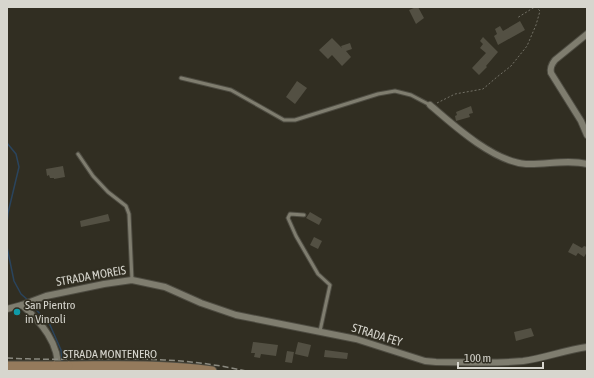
<svg xmlns="http://www.w3.org/2000/svg" width="594" height="378" font-family="'Asap Condensed',sans-serif">
	<rect width="100%" height="100%" fill="#312e22"/>
	<g fill="none" stroke-linecap="round" stroke-linejoin="round">
		<g stroke="#2a445d" stroke-width="1.5">
			<polyline points="7,143 16,154 19,167 8,213 7,223"/>
			<polyline points="7,247 14,281 21,294 29,301"/>
			<polyline points="31,304 50,325 61,350 62,363"/>
		</g>
	</g>
	<g fill="#535043">
		<polygon points="416,7 418,7 424,18 416,24 409,10"/>
		<polygon points="520,21 525,30 498,45 494,36 497,34 495,29 500,26 503,31"/>
		<polygon points="483,37 498,52 486,66 487,67 479,75 472,68 486,53 480,48 483,44 480,41"/>
		<polygon points="332,38 342,48 341,46 350,43 352,49 346,51 351,57 342,66 332,55 328,59 319,50"/>
		<polygon points="297,81 307,88 295,104 286,97"/>
		<polygon points="471,106 473,113 469,114 470,117 456,121 455,116 457,115 456,112"/>
		<polygon points="63,166 65,177 54,179 54,178 50,178 49,175 47,176 46,169"/>
		<polygon points="310,212 322,219 319,225 306,218"/>
		<polygon points="108,214 110,221 81,227 80,221"/>
		<polygon points="314,237 322,241 318,249 310,245"/>
		<polygon points="573,243 582,248 584,246 587,247 587,252 584,257 578,253 576,256 568,252"/>
		<polygon points="531,328 534,336 516,341 514,332"/>
		<polygon points="253,342 278,345 276,356 261,354 260,358 254,357 255,353 251,353"/>
		<polygon points="298,342 311,345 308,357 295,354"/>
		<polygon points="325,350 348,353 347,359 324,357"/>
		<polygon points="287,351 294,352 292,363 285,362"/>
	</g>
	<g fill="none" stroke-linecap="round" stroke-linejoin="round">
		<defs>
			<g id="service">
				<polyline points="181,78 231,90 284,120 295,120 378,94 395,91 411,95 430,105"/>
				<polyline points="78,154 93,176 108,192 126,206 129,214 132,280"/>
				<polyline points="304,215 290,214 288,218 296,236 318,274 330,285 320,331"/>
			</g>
			<g id="minor">
				<path d="M587,34l-32,26c-4,5 -5,8 -4,13l30,48 6,14"/>
				<path d="M430,105c23,20 64,57 96,59 20,1 41,-5 61,0"/>
				<path d="M22,305c19,17 38,39 36,66"/>
				<path d="M7,309l15,-4 24,-9 58,-12 28,-4 33,7 36,16 35,12 120,24 69,22 11,1c29,0 58,2 87,-1 22,-3 42,-11 64,-14"/>
			</g>
			<g id="secondary">
				<polyline points="7,366 55,366"/>
				<path d="M68,366c48,0 96,-2 144,5"/>
			</g>
		</defs>
		<use href="#service" stroke="#4e4c42" stroke-width="5"/>
		<use href="#minor" stroke="#4e4c42" stroke-width="8"/>
		<use href="#secondary" stroke="#4e4c42" stroke-width="11"/>
		<polyline stroke="#747267" stroke-width="1" stroke-dasharray="2 2" stroke-linecap="butt" points="437,103 455,94 483,89 497,77 511,66 527,46 536,25 540,11 536,7 533,8 517,18"/>
		<use href="#service" stroke="#7f7d6f" stroke-width="3"/>
		<use href="#minor" stroke="#7f7d6f" stroke-width="6"/>
		<use href="#secondary" stroke="#947a5c" stroke-width="9"/>
		<path stroke="#8b8a80" stroke-width="1.5" stroke-dasharray="6 3" stroke-linecap="butt" d="M7,358c52,3 104,-1 157,2 27,1 55,5 82,11"/>
		<defs>
			<polyline id="secondary-bridge" points="55,366 68,366"/>
		</defs>
		<use href="#secondary-bridge" stroke="#4e4c42" stroke-width="11" stroke-linecap="butt"/>
		<use href="#secondary-bridge" stroke="#947a5c" stroke-width="9"/>
	</g>
	<circle fill="#0f9aa8" stroke="#312e22" stroke-width="1.5" cx="17" cy="312" r="4"/>
	<g text-anchor="middle" stroke-width="3.5" stroke-linejoin="round" paint-order="stroke">
		<g font-size="12" fill="#d7d6ce" stroke="#312e22">
			<text transform="translate(91 276) rotate(-10)" y="4">STRADA MOREIS</text>
			<text transform="translate(377 335) rotate(17)" y="4">STRADA FEY</text>
			<text x="110" y="358">STRADA MONTENERO</text>
		</g>
		<g font-size="12" fill="#d7d6ce" stroke="#312e22" text-anchor="start">
			<text x="25" y="309">San Pientro<tspan x="25" dy="14">in Vincoli</tspan></text>
		</g>
	</g>
	<rect width="594" height="378" fill="none" stroke="#d7d6ce" stroke-width="16"/>
	<path d="M458 362v6h85v-6" fill="none" stroke="#d7d6ce" stroke-width="2"/>
	<text x="464" y="362" font-size="12" fill="#d7d6ce" stroke="#312e22" stroke-width="3" paint-order="stroke">100 m</text>
</svg>
